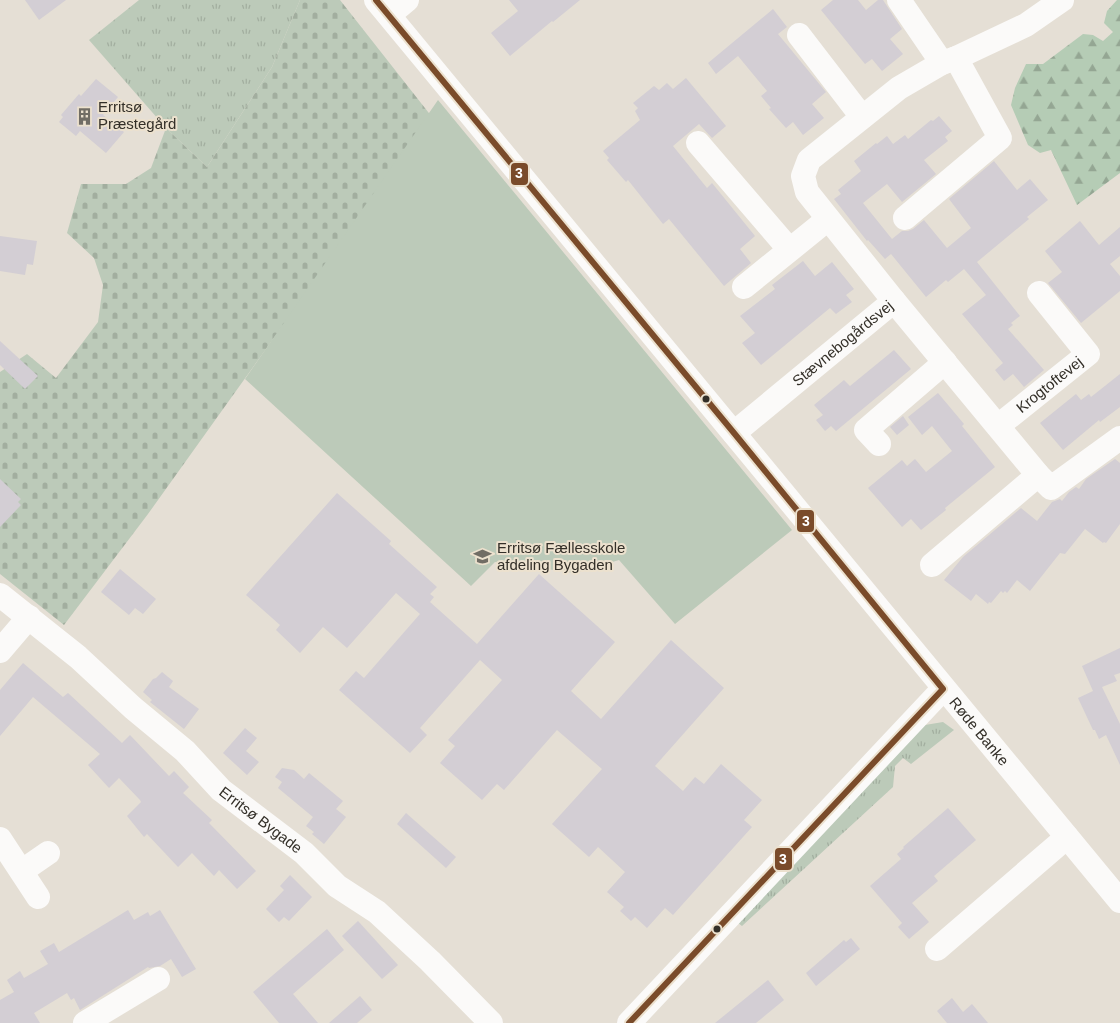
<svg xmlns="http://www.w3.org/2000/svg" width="1120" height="1023" font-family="Arial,sans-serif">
	<defs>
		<pattern id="grass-tufts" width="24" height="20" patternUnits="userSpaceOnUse" patternTransform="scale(1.25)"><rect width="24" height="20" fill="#bccab9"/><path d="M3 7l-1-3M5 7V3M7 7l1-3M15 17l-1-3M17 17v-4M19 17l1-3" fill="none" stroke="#a2ae9f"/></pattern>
		<pattern id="forest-firs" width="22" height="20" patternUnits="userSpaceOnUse" patternTransform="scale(1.25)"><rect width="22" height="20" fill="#b5ccb5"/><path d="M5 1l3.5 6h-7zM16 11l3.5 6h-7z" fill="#94a693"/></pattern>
		<pattern id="cemetery-stones" width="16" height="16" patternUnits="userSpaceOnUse" patternTransform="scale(1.25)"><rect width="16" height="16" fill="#bccab9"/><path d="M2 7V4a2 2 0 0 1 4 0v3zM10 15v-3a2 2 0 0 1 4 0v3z" fill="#a2ae9f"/></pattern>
	</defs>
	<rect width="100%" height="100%" fill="#e5dfd5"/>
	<g fill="url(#grass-tufts)">
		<polygon points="139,0 300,0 272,67 207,167 166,128 89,40"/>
		<polygon points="943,722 954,730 911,764 903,758 895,766 893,787 742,926 738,923 925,725"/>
	</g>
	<polygon fill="url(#forest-firs)" points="1117,0 1120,0 1120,173 1077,205 1051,150 1040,153 1028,145 1011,105 1015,88 1026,64 1043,64 1083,34 1093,35 1103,41 1113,32 1104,23 1107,11"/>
	<polygon fill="url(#cemetery-stones)" points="300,0 340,0 432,117 148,514 64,625 0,574 0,372 27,354 56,378 98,322 103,285 94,258 67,233 81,184 126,184 151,168 166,128 207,167 272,67"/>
	<polygon fill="#bccab9" points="438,100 792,530 675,624 619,560 575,573 495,562 471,586 245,379"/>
	<g fill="#d3ced4">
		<polygon points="25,0 66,0 39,20"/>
		<polygon points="509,0 580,0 553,22 552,21 510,56 491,33 518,11"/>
		<polygon points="833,0 858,0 866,10 878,0 883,0 902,29 890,39 903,54 882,71 872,59 865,64 821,10"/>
		<polygon points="773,9 787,27 778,34 826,92 812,104 824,118 803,135 793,122 786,128 769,109 771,108 761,96 767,91 738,56 716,74 708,63"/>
		<polygon points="686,78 726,126 712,138 699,124 673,146 707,188 712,183 755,236 740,249 751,263 724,286 669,219 663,224 628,180 626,182 607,160 609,158 603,151 640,120 635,111 638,108 633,103 654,86 659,90 667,83 673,89"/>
		<polygon points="96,79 118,97 103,115 124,132 106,153 80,131 76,136 59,122 63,117 61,115 79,94 81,96"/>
		<polygon points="939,116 952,131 945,137 948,141 924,160 936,174 902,202 887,184 863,203 892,239 902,231 908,231 913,229 924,220 947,248 971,228 949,199 994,161 1017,190 1030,179 1048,200 1027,217 1029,219 977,262 1020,316 1011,323 1013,325 1008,329 1044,370 1024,387 1013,374 1004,381 995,370 1003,363 962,314 986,295 964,269 948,282 946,280 926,297 891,254 885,259 868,240 867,241 834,199 841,194 838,190 861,171 854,161 876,143 877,144 887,136 893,144 905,135 908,139 931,120 933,121"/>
		<polygon points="1080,221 1099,245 1120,227 1120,256 1110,264 1120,276 1120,291 1081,323 1048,283 1062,272 1045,251"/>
		<polygon points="0,236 37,241 33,265 27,264 25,275 0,271"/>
		<polygon points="803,261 815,276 832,262 854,289 846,295 852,302 836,314 830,308 761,365 742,343 755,333 740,316 775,289 772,285"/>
		<polygon points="0,341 38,376 25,389 0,365"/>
		<polygon points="894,350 911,369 836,431 831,426 825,431 816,420 823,415 814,405 844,380 850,386"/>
		<polygon points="1120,374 1120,407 1100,422 1099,420 1063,450 1040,423 1076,394 1081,400 1089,394 1091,397"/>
		<polygon points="938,393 964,424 962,426 995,467 945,508 946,510 921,530 911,519 902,527 868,488 902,460 907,466 915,459 926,472 952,451 932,426 922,435 908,417"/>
		<polygon points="903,416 909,425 897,435 890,427"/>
		<polygon points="1115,459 1120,463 1120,524 1106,543 1104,542 1103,543 1085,529 1065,554 1060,553 1030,591 1017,580 1007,593 1005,591 1003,593 1001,591 991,603 989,602 988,604 976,594 971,601 944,580 963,557 1021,508 1037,521 1052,502 1060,499 1062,501 1069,492 1076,487 1079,489 1086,479"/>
		<polygon points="0,479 21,499 18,502 21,505 0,527"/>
		<polygon points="337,493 391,541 389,544 437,587 430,594 434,597 430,602 477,644 539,574 615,642 571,691 601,719 671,640 724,688 655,766 683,791 695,777 704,784 721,764 762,800 744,820 752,827 673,915 665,908 647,928 635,917 631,921 620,911 624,907 607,892 625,872 598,847 589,857 552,824 602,769 557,730 504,790 497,784 482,800 440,763 455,746 448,740 502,680 480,660 420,728 427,735 410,753 339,690 356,671 364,678 420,614 396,593 347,648 323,627 300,653 276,630 280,625 246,595"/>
		<polygon points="120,569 156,599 143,614 135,608 129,615 101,592"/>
		<polygon points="1120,648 1120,673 1114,675 1117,681 1102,687 1120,724 1120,765 1106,735 1099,739 1095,730 1093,730 1078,698 1093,691 1082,666"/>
		<polygon points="23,663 63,697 68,693 122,743 130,735 169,776 174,771 189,787 183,793 212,820 209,823 256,871 237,889 219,870 214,876 192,853 178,867 147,834 144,837 127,816 141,802 140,800 119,778 109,788 88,765 100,754 33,697 0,736 0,690"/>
		<polygon points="162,672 173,681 169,687 199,709 184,729 150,702 152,700 143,692 153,679 156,678"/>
		<polygon points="245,728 257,738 246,751 259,762 247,775 223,753"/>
		<polygon points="282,768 294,770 304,779 309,773 343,801 336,809 346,817 324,844 312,834 314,832 306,826 313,817 278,788 282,782 275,777"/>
		<polygon points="948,808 976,840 934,876 938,881 912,903 929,922 909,939 898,927 902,923 870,886 901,859 897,854 904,848 903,847"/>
		<polygon points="406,813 456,857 446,868 397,824"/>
		<polygon points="290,875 312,897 289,921 284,917 279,922 266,909 284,890 280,886"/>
		<polygon points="128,910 134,920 148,912 150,916 160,910 196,969 182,977 171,959 160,966 149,968 148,967 80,1010 74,998 71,1000 67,993 34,1013 40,1023 0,1023 0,1000 14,992 7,980 20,971 24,978 48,964 40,951 54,943 59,952"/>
		<polygon points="358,921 398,965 382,979 342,936"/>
		<polygon points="327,929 344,950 293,994 318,1023 279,1023 253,992"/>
		<polygon points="851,938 860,949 816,986 806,973 844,940 846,942"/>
		<polygon points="768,980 784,1000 756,1023 715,1023"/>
		<polygon points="360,996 372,1010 357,1023 329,1023"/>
		<polygon points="952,998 963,1012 972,1004 988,1023 947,1023 937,1011"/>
	</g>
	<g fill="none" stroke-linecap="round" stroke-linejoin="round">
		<g stroke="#fbfaf9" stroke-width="24">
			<path id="s1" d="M376,0c248,300 494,602 744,901"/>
			<polyline points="899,0 942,63"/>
			<polyline points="389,15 407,0"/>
			<polyline points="799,35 862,117"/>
			<polyline points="698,143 789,249"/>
			<polyline points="905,218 1000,138 956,58"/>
			<polyline points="744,287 828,219"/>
			<polyline points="894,301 1038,475 1051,488 1120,438"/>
			<path id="s2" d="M998,426l90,-72 -49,-61"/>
			<path id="s3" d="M734,433l160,-132 -87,-109 -4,-16 6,-16 90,-72 43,-25 14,-5 70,-33 36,-25"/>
			<polyline points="879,444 866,430 945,362"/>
			<polyline points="932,565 1038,475"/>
			<path id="s4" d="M0,595l78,62 55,51 52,43 36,39 83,63 33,33 40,26 53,49 61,62"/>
			<polyline points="0,651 29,617"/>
			<polyline points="0,839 38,897"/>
			<polyline points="22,871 48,853"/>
			<polyline points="937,949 1067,837"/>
			<polyline points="85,1023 158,979"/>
			<polyline points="629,1023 943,689"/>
		</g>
		<defs>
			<polyline id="bus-1" points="376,0 734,433 943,689 629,1023"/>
		</defs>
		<use href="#bus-1" stroke="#ece1ce" stroke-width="10"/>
		<use href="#bus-1" stroke="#7a4b2a" stroke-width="6"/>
	</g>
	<defs>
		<symbol id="building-bare" viewBox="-9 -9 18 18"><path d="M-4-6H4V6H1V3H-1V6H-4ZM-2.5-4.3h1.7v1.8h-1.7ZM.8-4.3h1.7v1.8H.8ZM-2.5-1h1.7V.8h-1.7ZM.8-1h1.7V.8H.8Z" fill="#716d65" stroke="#ece1ce" stroke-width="2.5" paint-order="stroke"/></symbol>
		<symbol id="school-bare" viewBox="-9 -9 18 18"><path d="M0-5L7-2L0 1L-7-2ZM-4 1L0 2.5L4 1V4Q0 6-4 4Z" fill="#716d65" stroke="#ece1ce" stroke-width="2.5" paint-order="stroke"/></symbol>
	</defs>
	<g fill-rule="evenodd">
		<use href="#building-bare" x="72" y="104" width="25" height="25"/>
		<use href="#school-bare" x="470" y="544" width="25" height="25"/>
	</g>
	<g fill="#332f28" stroke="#ece1ce" stroke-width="2">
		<circle cx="706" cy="399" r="4.5"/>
		<circle cx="717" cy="929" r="4.5"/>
	</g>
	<g text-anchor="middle" stroke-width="4" stroke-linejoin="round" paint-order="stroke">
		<g font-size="15" fill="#332f28" stroke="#ece1ce" text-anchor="start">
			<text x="98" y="112">Erritsø<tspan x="98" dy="17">Præstegård</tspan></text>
			<text x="497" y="553">Erritsø Fællesskole<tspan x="497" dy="17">afdeling Bygaden</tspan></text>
		</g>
		<g font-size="15" fill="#332f28" stroke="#ece1ce">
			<text dy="5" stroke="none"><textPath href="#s3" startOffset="141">Stævnebogårdsvej</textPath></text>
			<text dy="5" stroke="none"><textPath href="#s2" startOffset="66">Krogtoftevej</textPath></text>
			<text dy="5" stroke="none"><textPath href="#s1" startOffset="948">Røde Banke</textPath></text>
			<text dy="5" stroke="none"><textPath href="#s4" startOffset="345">Erritsø Bygade</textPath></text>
		</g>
	</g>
	<g stroke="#ece1ce" stroke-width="2">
		<rect x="510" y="162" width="19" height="24" rx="5" fill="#7a4b2a"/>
		<rect x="796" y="509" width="19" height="24" rx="5" fill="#7a4b2a"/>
		<rect x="774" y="847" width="19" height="24" rx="5" fill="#7a4b2a"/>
	</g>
	<g font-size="14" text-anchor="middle" font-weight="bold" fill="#fff">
		<text x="519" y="178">3</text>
		<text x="806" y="526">3</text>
		<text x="783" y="864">3</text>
	</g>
</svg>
